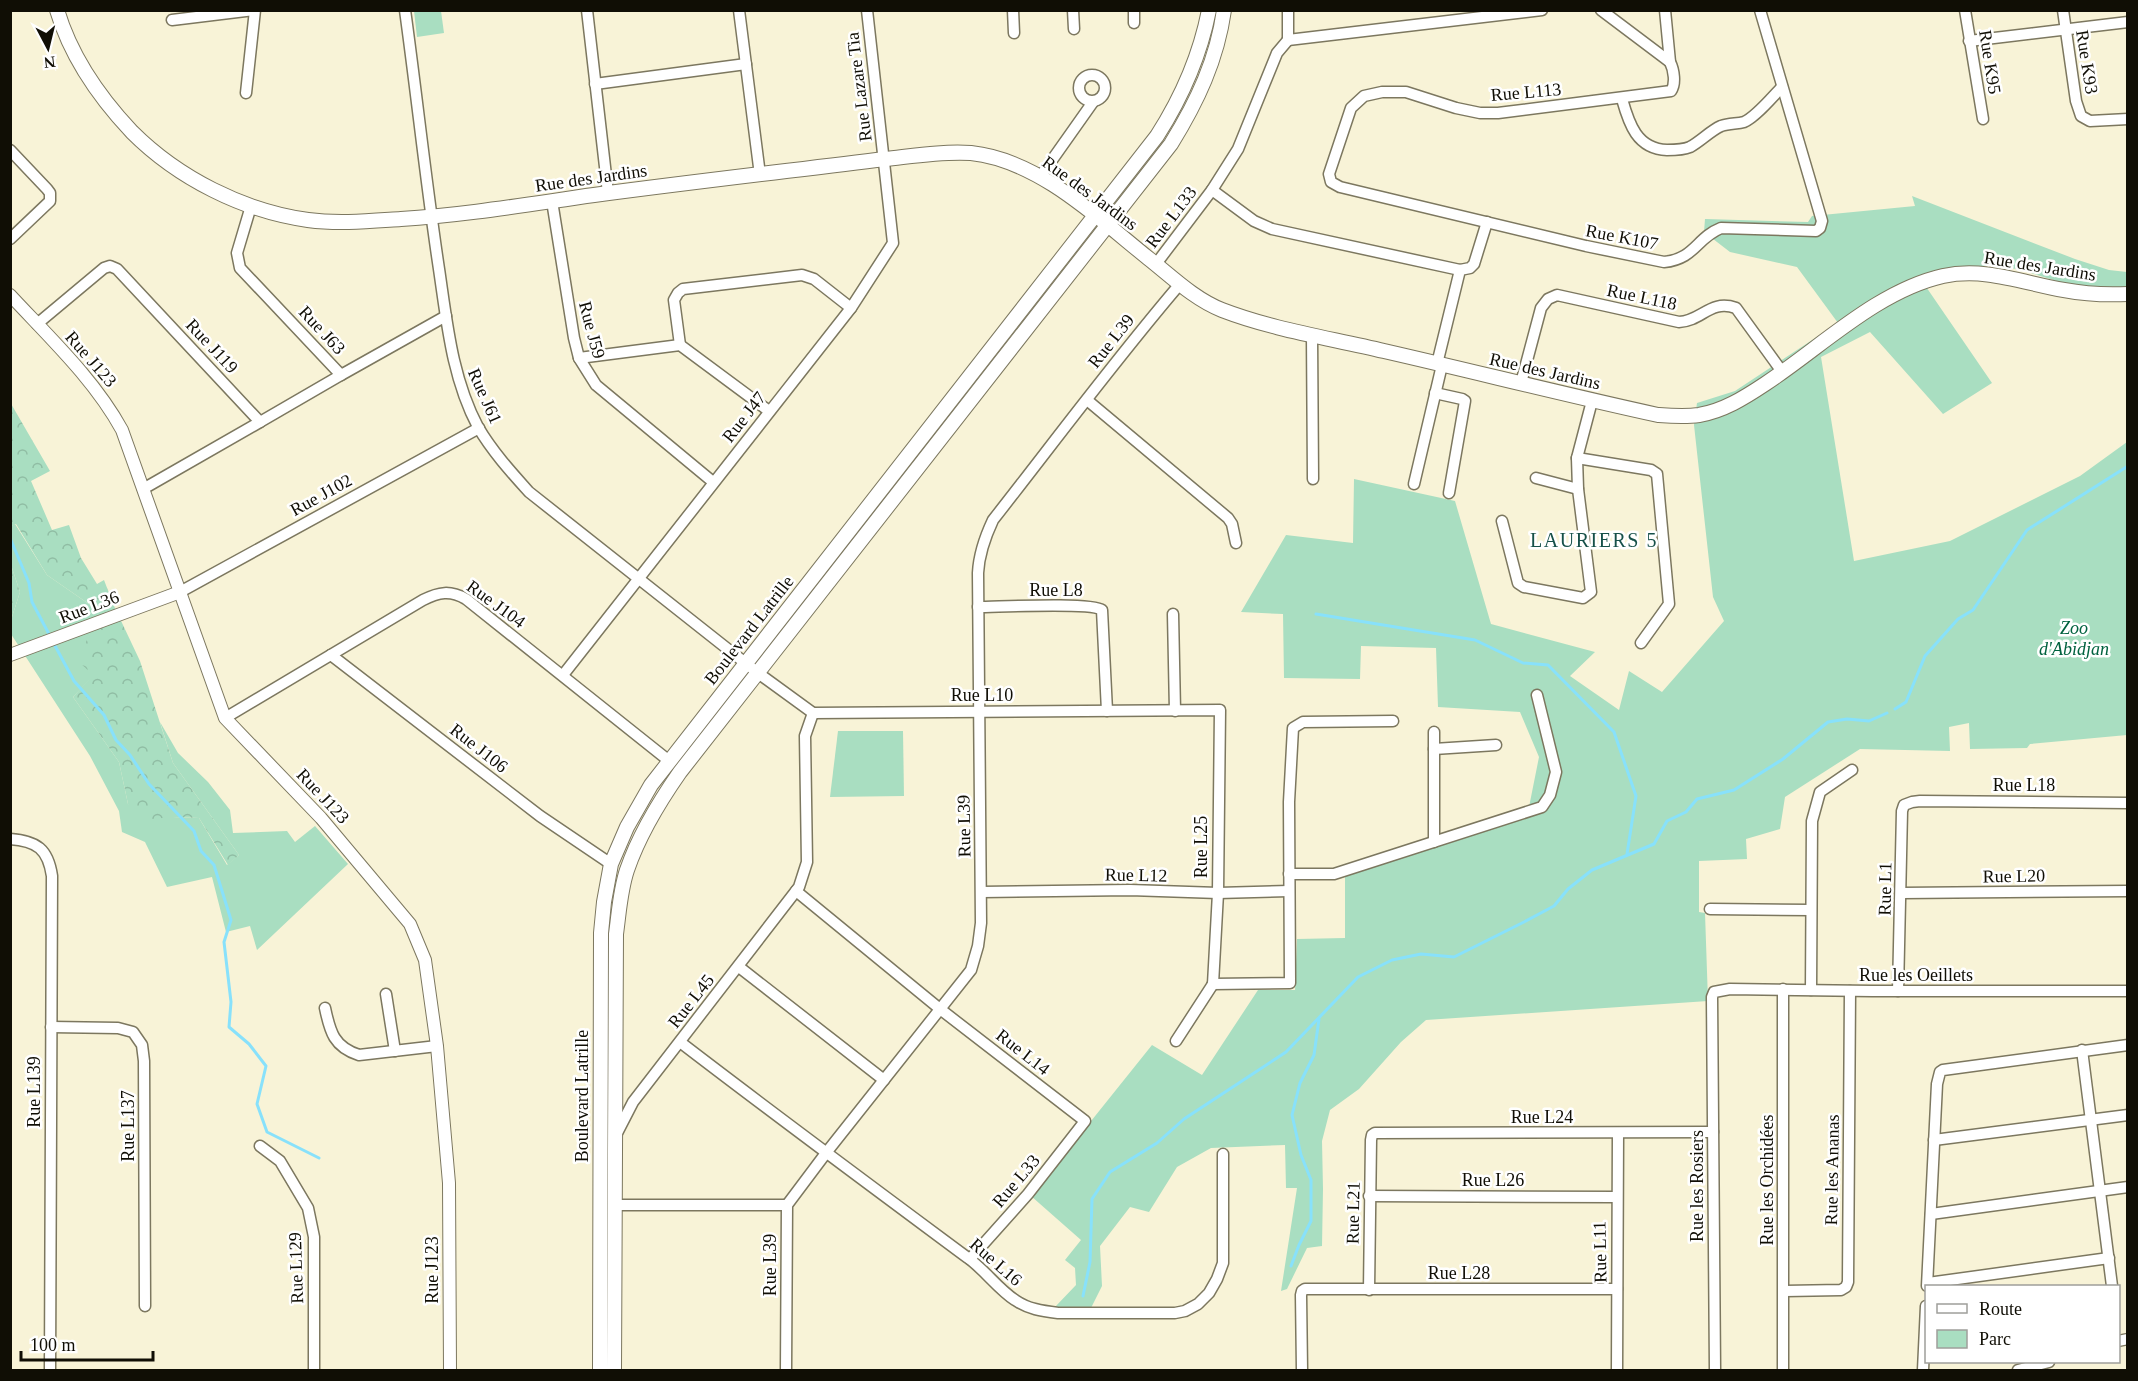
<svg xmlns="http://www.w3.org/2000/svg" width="2138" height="1381" font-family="'Times New Roman',serif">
	<defs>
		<pattern id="forest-crowns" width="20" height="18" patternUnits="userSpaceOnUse" patternTransform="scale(1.5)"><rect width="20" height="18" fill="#a9dec1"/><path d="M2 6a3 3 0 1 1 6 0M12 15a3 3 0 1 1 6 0" fill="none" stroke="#90bda4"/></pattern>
	</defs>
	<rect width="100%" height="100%" fill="#f8f3d7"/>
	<g fill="#a9dec1">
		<polygon points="414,11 441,11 444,33 417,37"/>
		<path d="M1912,196l163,63 34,11 18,2v15c-19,1 -40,2 -59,-3 -19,-4 -38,-13 -58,-16 -31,-5 -60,0 -90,10l72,105 -49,31 -73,-82 -49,25 33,204 96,-20 130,-65 47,-34v293l-97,9 -3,4 -57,1 -1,-26 -20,4 1,24 -90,-2 -75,48 -5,32 -34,10 1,20 -48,2v51l6,1 3,88 -282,19 -25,22 -42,47 -29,21 -8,31 1,48 -1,57 -15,2 -20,41 -6,2 16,-103h-11l-1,-43 -74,3 -34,19 -28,45 -19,-5 -30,39 2,40 -12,24 -35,-3 21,-22 -1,-17 -10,-8 16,-20 -50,-44 121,-151 50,30 56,-85h37l2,-51 48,-1v-71l184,-60 10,-50 -19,-45 -82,-5 -2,-59 -75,-2 -1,33 -76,-1 -1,-64 -42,-2 45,-77 67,8 1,-64 101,22 36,123 104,28 -25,24 49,34 10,-39 33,21 62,-71 -11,-24 -19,-172 3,-22 38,-12 103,-68 -41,-56 -67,-15 -26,-20 1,-13 103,3 4,-6 103,-10z"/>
		<polygon points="15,524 47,575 99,611 79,661 94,675 73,697 119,762 128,804 173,817 199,818 227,865 239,855 173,763 160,722 178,753 208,782 230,810 233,833 287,831 295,842 315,826 348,864 257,950 250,926 226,932 212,877 167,887 145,842 122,832 119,811 90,756 11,634 11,620 20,592 11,565 11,526"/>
		<polygon points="838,731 903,731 904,796 830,797"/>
	</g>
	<g fill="url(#forest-crowns)">
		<polygon points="10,402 50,471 31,481 52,530 69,525 81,558 97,584 104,580 114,606 140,661 173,763 239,855 228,865 199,818 173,817 140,820 128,804 119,762 73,697 93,675 78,661 99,611 47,575 16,524 11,526"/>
		<polygon points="11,565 20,592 11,620"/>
	</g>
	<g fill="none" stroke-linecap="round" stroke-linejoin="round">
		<g stroke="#88e1fb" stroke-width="3">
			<polyline points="10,538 29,583 32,602 50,636"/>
			<polyline points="1316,614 1475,640 1523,663 1548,665 1614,732 1636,796 1627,854"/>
			<polyline points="53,642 74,681 104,715 116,740 130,755 149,784 194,831 201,851 214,865 231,920 224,942 231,1002 229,1027 249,1044 266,1066 257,1104 267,1132 319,1158"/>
			<polyline points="1895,709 1906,702 1925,656 1958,619 1973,610 2027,530 2128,466"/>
			<polyline points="1291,1266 1299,1245 1311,1221 1311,1180 1301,1155 1292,1115 1300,1083 1314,1055 1319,1019"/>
			<polyline points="1083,1296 1090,1262 1092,1199 1110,1172 1157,1143 1184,1119 1286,1052 1358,977 1392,960 1421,954 1454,957 1524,922 1554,906 1568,889 1592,870 1654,844 1667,821 1686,812 1697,799 1734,790 1783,759 1828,722 1847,719 1869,721 1887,713"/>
		</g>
		<defs>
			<g id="minor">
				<path d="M405,10c12,87 21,173 34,259 8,54 13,109 39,158 14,24 33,45 51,65l229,181 55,40 407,-3 -2,183 -5,91"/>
				<polyline points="587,10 608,193"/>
				<polyline points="739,10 760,175"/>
				<polyline points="1013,10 1014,33"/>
				<polyline points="1073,10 1074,29"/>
				<polyline points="1134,10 1134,23"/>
				<polyline points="1601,10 1670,62"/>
				<path d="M1665,10l5,52c4,8 6,22 1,29l-173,22h-18l-24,-5 -50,-16h-24l-18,4 -13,12 -22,66 2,8 9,5 246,59 78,16c31,-3 32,-24 57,-34l95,3 4,-3 2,-7 -62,-211"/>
				<polyline points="1965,10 1983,119"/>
				<polyline points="2063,10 2076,101 2081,116 2090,121 2128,119"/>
				<polyline points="172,20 254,10"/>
				<polyline points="1288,40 1542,10"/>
				<polyline points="1288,40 1288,10"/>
				<polyline points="1969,41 2128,22"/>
				<circle cx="1092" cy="88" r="13"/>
				<polyline points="595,84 746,64"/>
				<polyline points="246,93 255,10"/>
				<path d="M1622,99c7,25 15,50 45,51 8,0 16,0 23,-3 11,-6 20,-16 31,-21 8,-3 16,-2 23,-4 12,-5 29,-26 38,-35"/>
				<polyline points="10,150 47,189 50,193 50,201 10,239"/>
				<polyline points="1040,177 1093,102"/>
				<polyline points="1212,190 1254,221 1272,229 1460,270"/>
				<polyline points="552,201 574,338 579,358 596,385 713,482"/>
				<polyline points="251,206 237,253 240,268 341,375 446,316"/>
				<polyline points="1156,264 1212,190 1238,149 1277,53 1288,40"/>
				<polyline points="37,324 104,268 110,266 117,269 260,422 143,489"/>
				<polyline points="1312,335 1313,479"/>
				<polyline points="680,345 674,300 678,293 683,289 802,275 814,279 851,308"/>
				<polyline points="579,358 680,345 769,411"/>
				<polyline points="1437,364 1460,270 1470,268 1474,264 1487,222"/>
				<path d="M1521,383l20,-75 7,-9 9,-4 122,27c23,-1 31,-23 57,-14l47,65"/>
				<polyline points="1435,393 1462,399 1465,401 1449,493"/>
				<polyline points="1087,400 1228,518 1232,524 1236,543"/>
				<polyline points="260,422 341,375"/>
				<polyline points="1577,458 1651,470 1657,474 1669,604 1641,643"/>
				<polyline points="1536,478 1578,489"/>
				<polyline points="1414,484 1442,365"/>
				<polyline points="1502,521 1518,583 1524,587 1583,598 1591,592 1578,489 1577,458 1592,401"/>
				<polyline points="180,592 479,428"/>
				<path d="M978,607c20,0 113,-5 124,3l5,101"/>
				<polyline points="1173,614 1175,711"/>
				<polyline points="331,655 540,816 611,864"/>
				<polyline points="563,675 851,308 893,243 867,10"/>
				<path d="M225,718l198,-118c16,-8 27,-10 43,-1l202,161"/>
				<polyline points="1434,732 1434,842"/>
				<polyline points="1434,749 1496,745"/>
				<path d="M10,839c27,2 38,10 42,37l-2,494"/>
				<polyline points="1289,874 1334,874 1542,807 1550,795 1556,772 1537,695"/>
				<polyline points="796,891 940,1009 1085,1121 1028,1194 970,1259"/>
				<polyline points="982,892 1130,890 1218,893 1289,891"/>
				<polyline points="1902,893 2128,891"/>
				<polyline points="1710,909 1811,910"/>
				<polyline points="739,967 884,1080"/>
				<polyline points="1213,984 1290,983 1289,802 1293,728 1303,722 1393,721"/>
				<polyline points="1783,989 1783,1370"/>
				<polyline points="1811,990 1812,821 1820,792 1852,770"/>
				<polyline points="1898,991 1902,811 1904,805 1912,802 1920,801 2128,803"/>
				<polyline points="386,994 395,1051"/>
				<path d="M325,1008c5,24 9,39 34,47l78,-9"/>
				<polyline points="51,1027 118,1028 133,1032 142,1045 144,1061 145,1306"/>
				<polyline points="1176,1041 1213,984"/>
				<path d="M680,1042c95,73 191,144 288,216 17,12 30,31 47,42 13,9 27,11 43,13h117l10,-2 13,-7 11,-11 8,-14 6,-16v-109"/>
				<polyline points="2082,1050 2112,1286"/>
				<polyline points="616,1135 633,1102 799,887 807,862 805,736 813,713"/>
				<polyline points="1934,1140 2128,1115"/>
				<polyline points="260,1146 280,1161 308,1208 314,1237 314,1370"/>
				<polyline points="1369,1196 1616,1197"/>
				<polyline points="615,1205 787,1205"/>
				<polyline points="1931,1214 2128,1187"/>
				<polyline points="1928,1283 2109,1258"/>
				<polyline points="1927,1286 1937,1084 1940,1072 1943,1070 2128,1045"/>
				<polyline points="1369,1290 1371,1140 1372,1135 1375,1133 1713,1132"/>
				<polyline points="1785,1291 1841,1290 1846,1287 1848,1282 1850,991"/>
				<polyline points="2118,1341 2128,1339"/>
				<path d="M786,1370l1,-165 39,-52 145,-183 7,-24 3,-23 -3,-350c1,-20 7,-36 15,-53 62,-79 122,-160 187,-236"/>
				<polyline points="1302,1370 1301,1295 1302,1291 1305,1289 1617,1289"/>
				<polyline points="1617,1370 1618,1133"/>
				<polyline points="1715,1370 1712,997 1714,992 1730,989 1872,991 2128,991"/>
				<polyline points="1923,1370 1926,1306"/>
				<polyline points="2018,1370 2049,1362"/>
			</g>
			<g id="tertiary">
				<path d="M10,295c39,42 84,84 112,135l103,288 96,100 89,106 15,36 12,86 12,137 1,187"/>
				<polyline points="10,655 180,592"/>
			</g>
			<g id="secondary">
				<path d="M57,10c14,47 42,87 75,122 46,46 111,79 176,88 31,4 62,1 93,-1 65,-4 129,-15 193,-24 97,-13 194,-24 291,-36 28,-3 58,-8 86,-6 67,7 126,64 177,105 23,18 46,41 74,52 52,20 108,28 162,41 92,21 182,44 274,64 14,1 27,2 41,0 24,-4 45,-17 66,-31 55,-36 112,-93 178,-108 42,-9 80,7 121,14 21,4 42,5 64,4"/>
				<path d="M600,1370l1,-437 3,-31 7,-38 16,-37 24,-42 506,-649c25,-39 43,-80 52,-126"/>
				<path d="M614,1370l2,-436c3,-21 4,-43 11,-64 12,-35 32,-68 53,-98l491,-628c26,-42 46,-84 53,-134"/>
			</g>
		</defs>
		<use href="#minor" stroke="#7c775f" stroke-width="13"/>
		<use href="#tertiary" stroke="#7c775f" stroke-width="14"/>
		<use href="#secondary" stroke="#7c775f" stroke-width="16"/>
		<use href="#minor" stroke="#fff" stroke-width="10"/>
		<use href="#tertiary" stroke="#fff" stroke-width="12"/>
		<use href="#secondary" stroke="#fff" stroke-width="14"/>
	</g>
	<g text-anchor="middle" stroke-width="5" stroke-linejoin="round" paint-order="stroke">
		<g font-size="18" fill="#100e05" stroke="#fff">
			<text transform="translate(1990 62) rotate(81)" y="6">Rue K95</text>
			<text transform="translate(2087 62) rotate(81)" y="6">Rue K93</text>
			<text transform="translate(859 87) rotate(-97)" y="6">Rue Lazare Tia</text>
			<text transform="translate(1526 92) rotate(-5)" y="6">Rue L113</text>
			<text transform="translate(591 178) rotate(-8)" y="6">Rue des Jardins</text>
			<text transform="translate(1090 193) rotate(36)" y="6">Rue des Jardins</text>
			<text transform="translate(1171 217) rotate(-53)" y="6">Rue L133</text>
			<text transform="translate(1622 237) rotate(11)" y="6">Rue K107</text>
			<text transform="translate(2040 266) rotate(9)" y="6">Rue des Jardins</text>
			<text transform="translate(1642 297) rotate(12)" y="6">Rue L118</text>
			<text transform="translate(322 330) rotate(47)" y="6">Rue J63</text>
			<text transform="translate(592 330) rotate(75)" y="6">Rue J59</text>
			<text transform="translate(1111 341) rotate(-52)" y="6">Rue L39</text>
			<text transform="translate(212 346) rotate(47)" y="6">Rue J119</text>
			<text transform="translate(91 359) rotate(49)" y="6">Rue J123</text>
			<text transform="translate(1545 371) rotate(13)" y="6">Rue des Jardins</text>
			<text transform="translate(485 396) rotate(66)" y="6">Rue J61</text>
			<text transform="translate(744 417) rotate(-52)" y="6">Rue J47</text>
			<text transform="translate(321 495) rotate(-29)" y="6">Rue J102</text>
			<text x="1056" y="596">Rue L8</text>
			<text transform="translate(496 604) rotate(36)" y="6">Rue J104</text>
			<text transform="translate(89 607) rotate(-21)" y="6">Rue L36</text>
			<text transform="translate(749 630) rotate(-52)" y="6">Boulevard Latrille</text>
			<text x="982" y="701">Rue L10</text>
			<text transform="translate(479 748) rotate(38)" y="6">Rue J106</text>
			<text x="2024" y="791">Rue L18</text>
			<text transform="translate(323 796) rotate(47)" y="6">Rue J123</text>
			<text transform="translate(964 826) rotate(-91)" y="6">Rue L39</text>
			<text transform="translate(1201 847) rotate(-90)" y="6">Rue L25</text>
			<text transform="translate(1136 875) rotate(1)" y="6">Rue L12</text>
			<text transform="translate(2014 876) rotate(-1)" y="6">Rue L20</text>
			<text transform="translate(1885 889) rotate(-89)" y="6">Rue L1</text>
			<text x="1916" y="981">Rue les Oeillets</text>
			<text transform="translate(691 1001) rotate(-52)" y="6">Rue L45</text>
			<text transform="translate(1023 1052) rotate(38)" y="6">Rue L14</text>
			<text transform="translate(34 1092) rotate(-90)" y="6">Rue L139</text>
			<text transform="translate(582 1096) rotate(-90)" y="6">Boulevard Latrille</text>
			<text x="1542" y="1123">Rue L24</text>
			<text transform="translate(128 1126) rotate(-90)" y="6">Rue L137</text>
			<text transform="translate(1832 1170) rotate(-89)" y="6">Rue les Ananas</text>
			<text x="1493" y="1186">Rue L26</text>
			<text transform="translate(1767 1180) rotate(-90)" y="6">Rue les Orchidées</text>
			<text transform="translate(1016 1181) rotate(-50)" y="6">Rue L33</text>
			<text transform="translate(1697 1186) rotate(-90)" y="6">Rue les Rosiers</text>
			<text transform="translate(1353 1213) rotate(-89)" y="6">Rue L21</text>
			<text transform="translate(1600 1252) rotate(-91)" y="6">Rue L11</text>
			<text transform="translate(996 1262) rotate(41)" y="6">Rue L16</text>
			<text transform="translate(770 1265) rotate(-90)" y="6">Rue L39</text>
			<text transform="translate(296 1268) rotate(-92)" y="6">Rue L129</text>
			<text transform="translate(432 1270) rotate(-90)" y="6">Rue J123</text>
			<text x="1459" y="1279">Rue L28</text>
		</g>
		<g font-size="18" font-style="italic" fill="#01623f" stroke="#fff">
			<text x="2074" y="634">Zoo<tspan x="2074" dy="21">d'Abidjan</tspan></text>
		</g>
		<g font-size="20" letter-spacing="1.5" fill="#165049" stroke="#fff">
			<text x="1594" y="547">LAURIERS 5</text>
		</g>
	</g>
	<rect width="2138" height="1381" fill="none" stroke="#100e05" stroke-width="24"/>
	<rect x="1925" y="1285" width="195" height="78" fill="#ffffff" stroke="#9f9f9b" stroke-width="1.5"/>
	<rect x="1937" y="1304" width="30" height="9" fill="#ffffff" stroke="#9f9f9b" stroke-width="1.5"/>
	<text x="1979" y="1315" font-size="18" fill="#100e05">Route</text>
	<rect x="1937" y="1330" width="30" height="18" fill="#a9dec1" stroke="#9f9f9b" stroke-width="1.5"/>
	<text x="1979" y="1345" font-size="18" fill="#100e05">Parc</text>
	<g transform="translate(48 48) rotate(173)" stroke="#ffffff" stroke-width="4.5" paint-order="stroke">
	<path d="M0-4.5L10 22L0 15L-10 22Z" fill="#100e05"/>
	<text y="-9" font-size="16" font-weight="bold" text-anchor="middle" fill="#100e05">N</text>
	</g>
	<path d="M21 1351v9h132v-9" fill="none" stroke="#100e05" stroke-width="3"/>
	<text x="30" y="1351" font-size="18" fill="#100e05" stroke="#ffffff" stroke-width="4.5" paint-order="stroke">100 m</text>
</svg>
